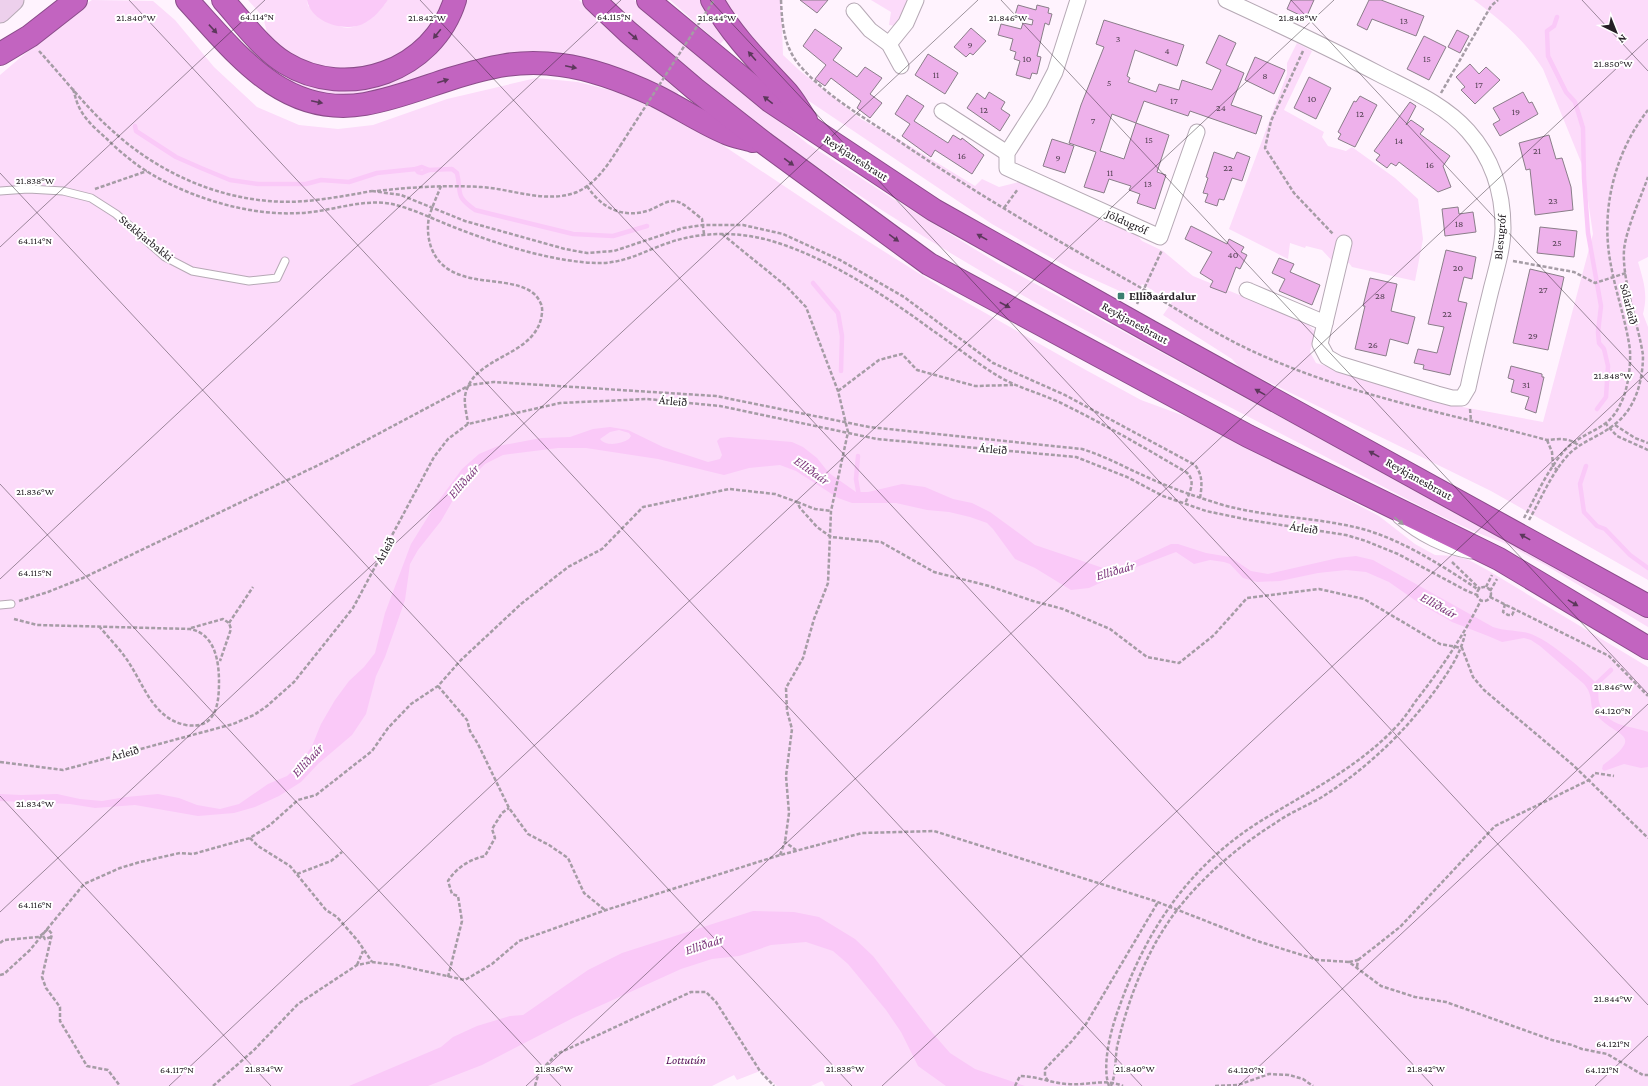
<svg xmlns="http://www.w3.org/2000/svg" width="1648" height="1086" font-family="'Crimson Pro',serif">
	<rect width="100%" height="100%" fill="#fff3fe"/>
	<g fill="#fcdbfa">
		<polygon points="92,0 153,1 175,20 214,67 257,107 299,125 338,129 373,125 447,99 536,78 578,82 629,95 665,111 715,140 847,228 950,293 1084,369 1141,400 1198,421 1379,516 1415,544 1435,555 1456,556 1469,560 1489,571 1648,667 1648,1086 825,1086 822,1081 811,1086 777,1086 760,1071 737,1080 734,1075 712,1086 0,1086 0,75 75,11"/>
		<path d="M248,0h59l1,6c10,6 20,16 31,20 18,8 40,-14 49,-26h58l-25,42 -52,32 -61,-7 -24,-17 -16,-14 -5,-19z"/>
		<polygon points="461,0 579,0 632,51 679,92 674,99 624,73 585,58 531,53 468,64 432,73 389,90 356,98 318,95 286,83 259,64 261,58 286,72 398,74"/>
		<path d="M612,0h22l73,64 101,80 90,58 101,62 255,139 350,186 44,27v11l-101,-61 -43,-23 -31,-12 -49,-23c-281,-148 -580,-285 -812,-508z"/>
		<polygon points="670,0 702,0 726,38 720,44"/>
		<path d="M724,0h57l2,55 16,15 62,49 39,21 75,46 7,-7 17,8 20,-5 118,53 5,6 21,10 30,25 113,46 9,10 -5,20 6,11 121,35 20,8 86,16 50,-188 -10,-67 -40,-98c-20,-31 -40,-47 -69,-69h174v257l-10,5c6,20 10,33 5,52l5,13v253l-157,-89 -251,-123 -8,-9 -69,-44 9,-13 -30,-18 -7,14 -64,-29 -79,-45 -198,-133 -51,-57z"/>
		<polygon points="871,0 907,0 903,16 896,26 889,25 891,12"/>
		<polygon points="1297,43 1312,51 1284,110 1324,132 1322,137 1328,146 1346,151 1352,147 1395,178 1418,199 1423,239 1415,281 1352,267 1349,263 1335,264 1322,250 1306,246 1305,248 1290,243 1288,259 1229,229 1287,74 1287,63"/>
	</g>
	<g fill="#fac9f8" fill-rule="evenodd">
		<path d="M307,0h81c-7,10 -18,23 -31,26 -19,4 -46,-5 -50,-26z"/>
		<path d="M610,427l18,3 35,17 45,15 12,-3 2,-4 -5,-14 3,-3 9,-1 63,5 11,5 14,11 12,15 27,19h12l34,-8 23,3 28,12 19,4 18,9 45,33 71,24 18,-3 47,-22h7l28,9 24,4 21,14 17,3 70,-16 18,-2 17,4 120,67c12,4 19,3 30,5 20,2 59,37 73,51 4,8 1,15 4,22 8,23 30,20 48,27v35l-7,1 -17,-4 -20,7 -2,-2 1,-4c45,-34 11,-26 -9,-53 -5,-8 0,-16 -10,-28l-44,-38 -9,-6 -7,-2 -22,4 -14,-6 -36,-14 -33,-19 -30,-21 -23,-10 -20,-2 -28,3 -38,8 -23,1 -14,-4 -13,-14 -6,-2 -14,-2 -16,4 -18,-12 -50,19 -37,17 -18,2 -36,-22 -20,-9 -22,-30 -6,-6 -17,-6 -21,-5 -22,-2 -31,-7h-44l-14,-5 -42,-27 -16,-6 -31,3 -25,7 -66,-16 -72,-11h-28l-55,7 -18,9 -17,17 -15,19 -12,21 -23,29 -8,14 -5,36 -20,57 -9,19 -10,38 -14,21 -34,29 -17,18 -22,14 -24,11 -21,6 -36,3 -63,-11 -40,3 -25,-4 -70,-3v-7l21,1 36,-1 23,5 22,2 24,-4 32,-3 21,4 18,7 23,4 19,-5 29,-20 19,-8 13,-12 12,-18 9,-22 14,-24 14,-19 15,-14 11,-14 10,-40 26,-69 23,-37 28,-38 17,-15 19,-8 43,-8 29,-1 23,-8zM619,430l10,3 2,3 -2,3c-8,5 -23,8 -29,0l10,-7z"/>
		<polygon points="753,911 794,912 819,917 855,939 873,956 930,1030 950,1053 975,1069 1025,1086 946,1086 918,1066 901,1032 886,1010 848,964 833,951 806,942 771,945 739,956 712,959 681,969 573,1018 482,1065 428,1086 349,1086 441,1047 453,1037 477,1026 510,1016 523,1015 588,970 622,953"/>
	</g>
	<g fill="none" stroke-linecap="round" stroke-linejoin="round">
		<g stroke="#fac9f8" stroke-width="4.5">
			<polyline points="1557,17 1554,26 1547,31 1548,56 1566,92 1575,102 1583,128 1584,178 1588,233 1601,306 1598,332 1599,343 1604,349 1608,366 1606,397 1597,409"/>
			<path d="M135,126l1,5 40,26 25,11 29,12 28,4h48l15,-4 28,2 28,-9 39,-4 2,3 4,1 7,-3 23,-1 5,4c5,21 -3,22 18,37l98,24 40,2 34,-10"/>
			<polyline points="416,169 422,167 429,170"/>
			<polyline points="813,283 838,313 842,336 841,371"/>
			<polyline points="858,456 856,479 859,496"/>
			<polyline points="1586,466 1580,484 1584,512 1597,526 1605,529 1630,555 1648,568"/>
			<polyline points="1592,688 1611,670"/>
		</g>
	</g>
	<g fill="#eeb1eb" stroke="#8a7d89" fill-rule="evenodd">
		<polygon points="800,0 828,0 817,13"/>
		<polygon points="1291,0 1314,0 1306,18 1287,9"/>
		<polygon points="1369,0 1381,0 1424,16 1416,36 1372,19 1367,30 1357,25"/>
		<polygon points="1018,5 1036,10 1037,5 1049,8 1048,13 1052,14 1049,25 1045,23 1037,56 1041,57 1037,74 1032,73 1030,79 1016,75 1020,61 1014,59 1016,52 1010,50 1013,39 998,35 1001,24 1021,29 1023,23 1032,25 1033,20 1015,15"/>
		<path d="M1104,20l80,25 -7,21 -42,-16 -8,26 3,2 -2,4 28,10 3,-8 20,6 3,-10 30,10 9,-20 -15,-7 13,-28 17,8 -10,22 18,8 -13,32 31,11 -6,18 -66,-23 -2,5 -44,-15 -8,22 33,12 -12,37 9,3 -11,34 -18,-6 3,-9 -11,-4 2,-4 -22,-7 -5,14 -20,-6 12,-35 -27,-9 12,-38 23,-58 -8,-3zM1112,114l24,9 -12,36 -24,-8z"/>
		<polygon points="971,28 986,41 973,55 970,53 966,57 954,47"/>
		<polygon points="815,29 842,48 833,60 857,77 865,67 882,78 870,94 882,103 870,118 857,108 861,101 831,78 825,86 815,79 826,65 803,46"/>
		<polygon points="1457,30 1469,36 1460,53 1448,47"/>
		<polygon points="1424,36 1446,47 1429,80 1407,69"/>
		<polygon points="928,54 958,73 945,94 915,75"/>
		<polygon points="1255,57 1285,70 1274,94 1245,80"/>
		<polygon points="1470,64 1479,74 1486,67 1500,80 1475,104 1461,90 1465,87 1456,77"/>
		<polygon points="1309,77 1331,88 1316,119 1294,108"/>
		<polygon points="989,92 1005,102 1001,109 1010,115 1000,131 967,108 977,93 985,99"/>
		<polygon points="1523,92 1529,103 1532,102 1538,114 1500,136 1493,124 1500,120 1493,108"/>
		<polygon points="907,95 924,106 914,121 948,143 953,135 961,140 962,138 984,155 972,174 935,150 931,157 902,136 910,124 895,114"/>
		<polygon points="1360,96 1377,105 1355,147 1338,139 1341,134 1338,132 1354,101 1356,102"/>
		<polygon points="1410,102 1416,106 1406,125 1411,120 1424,129 1420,134 1450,156 1443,166 1451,187 1438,192 1399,162 1396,166 1391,163 1387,168 1376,160 1380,155 1374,151"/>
		<polygon points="1549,135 1556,159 1562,158 1571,187 1573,210 1535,215 1530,169 1526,170 1519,143"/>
		<polygon points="1052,139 1074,146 1065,173 1043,166"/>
		<polygon points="1214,152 1234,159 1237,152 1250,157 1242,181 1232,178 1224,200 1219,199 1217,206 1205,202 1208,194 1203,193 1208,178 1206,177"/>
		<polygon points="1458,207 1459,214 1473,212 1476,232 1445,236 1442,209"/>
		<polygon points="1191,226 1227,244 1229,239 1244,247 1241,252 1247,255 1240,269 1236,267 1226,293 1210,287 1213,281 1200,273 1212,252 1185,239"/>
		<polygon points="1540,227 1577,231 1574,257 1537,253"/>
		<polygon points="1446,250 1476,257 1472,279 1464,277 1458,301 1467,303 1450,375 1423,369 1424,365 1414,363 1418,349 1437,353 1444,327 1428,324"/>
		<polygon points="1279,258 1294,264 1290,272 1320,285 1312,305 1279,291 1285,279 1272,273"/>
		<polygon points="1530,269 1564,277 1548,350 1513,343"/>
		<polygon points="1370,278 1397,284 1391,311 1415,317 1408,344 1390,339 1386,356 1355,349 1365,306 1363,306"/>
		<polygon points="1511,366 1542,374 1542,377 1544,377 1536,413 1525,409 1529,397 1511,392 1514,380 1508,378"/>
	</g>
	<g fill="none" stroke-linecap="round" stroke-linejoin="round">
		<defs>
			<g id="lane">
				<polyline points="0,191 28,189 63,191 91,198 116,214 165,257 192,271 249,281 277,278 285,261"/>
				<path d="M1397,519c21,18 48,32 74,36"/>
				<polyline points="0,605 11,604"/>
			</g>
			<g id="street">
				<polyline points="1078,0 1055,72 1039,103 1007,153 1007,168 1160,237 1197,132"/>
				<path d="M1226,0c52,24 103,48 153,74 31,16 65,30 89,57 24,27 35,61 35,97 0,21 -7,42 -12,62 -8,33 -16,65 -23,98l-6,10h-10l-15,-4 -98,-30 -12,-7 -7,-13 24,-101"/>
				<polyline points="854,11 870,30 889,44 901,66"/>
				<polyline points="889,44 906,23 916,0"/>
				<polyline points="942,111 1007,153"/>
				<polyline points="1247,290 1325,323"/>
			</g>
			<polyline id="secondary" points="0,12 13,0"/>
			<g id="highway">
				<path d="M187,0c49,53 96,118 178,104 29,-5 57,-16 85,-25 39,-12 69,-20 111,-14 32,4 65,17 95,31 24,12 46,27 70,37 8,4 18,5 27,8"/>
				<path d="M223,0c18,20 39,49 62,63 62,38 148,8 170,-63"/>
				<polyline points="594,0 628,32 695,89 764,143 929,264 1248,436 1499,559 1648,648"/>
				<polyline points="648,0 770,101 934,210 1151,332 1648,606"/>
				<path d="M712,0c19,34 46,61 72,89 9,9 15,21 22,31"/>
				<polyline points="0,54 30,36 76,0"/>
			</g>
		</defs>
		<use href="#lane" stroke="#b6a9b5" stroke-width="9"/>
		<use href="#street" stroke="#b6a9b5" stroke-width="17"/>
		<use href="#secondary" stroke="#b6a9b5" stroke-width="23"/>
		<use href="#highway" stroke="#8b4c8a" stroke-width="24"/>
		<g stroke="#a59ca5" stroke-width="2.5" stroke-dasharray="4 2" stroke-linecap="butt">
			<path d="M781,0c1,25 3,49 21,68 24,27 58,47 88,67 77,53 157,100 239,146 44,25 86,54 132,74 91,41 190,59 286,85 11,-1 23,-3 32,6"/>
			<path d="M39,51c25,27 48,58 76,82 51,46 122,74 191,68 22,-2 44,-6 66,-10"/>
			<polyline points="1303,51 1271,121 1265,148 1294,193 1333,234"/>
			<path d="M73,89c2,6 3,12 6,18 6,13 18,23 28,32 16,16 35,31 55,41 40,21 92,36 138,33 30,-1 62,-15 92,-9 22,5 43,16 64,24 41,16 100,35 144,35 24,0 43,-11 65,-19 35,-13 75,-13 110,-2 55,17 111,54 157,88 22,15 43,32 66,46 20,12 42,17 63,27 43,21 84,45 125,69 11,9 3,21 -1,32"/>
			<polyline points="1441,93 1491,6 1498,0"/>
			<path d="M441,186c-4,10 -9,21 -12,31 -2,11 -1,21 2,30 19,52 95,19 110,57 2,5 1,10 0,15 -10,39 -69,37 -76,77 -1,9 2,19 3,28"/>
			<path d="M587,186c15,23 37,33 63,24 7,-3 16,-9 23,-9 10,0 22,13 29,18l2,15"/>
			<polyline points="95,189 147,171"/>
			<path d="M372,191l29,4 64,26 100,28 22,4 27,-2 69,-23 20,-3h40l40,9 57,26 64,37 89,66 72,32 130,70c8,10 7,21 5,33"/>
			<path d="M377,191c35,-4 69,-6 104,-4 31,2 66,17 96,5 20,-9 32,-29 43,-46"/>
			<polyline points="1004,208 1018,189"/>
			<polyline points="722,234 786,286 806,307 838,391 848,432 831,511 828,583 814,619 803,658 786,688 787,711 792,729 786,776 789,813 785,842"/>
			<polyline points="1513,261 1574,272 1595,283 1626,273"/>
			<polyline points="1137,304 1162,250"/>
			<polyline points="838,391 879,360 902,354 917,370 975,386 1013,385"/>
			<polyline points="1470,409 1471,421"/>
			<polyline points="1605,423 1617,436 1648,450"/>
			<polyline points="1615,425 1635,438 1648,443"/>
			<polyline points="1547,440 1552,452 1553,467 1558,470"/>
			<polyline points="797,502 815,509 831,511"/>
			<path d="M1524,518c12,-22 24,-49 41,-68 11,-12 27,-17 41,-27 20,-16 25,-49 24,-73 -4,-30 -15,-59 -20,-90 -9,-52 5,-108 38,-150"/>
			<path d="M1529,520c12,-21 23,-48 40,-66 13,-13 32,-18 46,-30 21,-16 28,-44 28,-69 -5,-32 -21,-74 -19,-105 2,-21 17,-53 24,-73"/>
			<polyline points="1452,562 1480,589"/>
			<polyline points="1486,587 1492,575"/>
			<circle cx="1484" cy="594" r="7"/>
			<polyline points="1490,591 1497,579"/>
			<polyline points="1490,597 1609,656 1648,696"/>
			<path d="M19,601l29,-9 35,-14 248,-119 139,-74 24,-3 222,14 153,31 213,22c23,7 44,19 67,29 24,11 48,19 74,27 47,13 97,12 143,25 40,12 78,37 113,60"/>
			<polyline points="1505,604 1503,612 1508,615 1512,615 1515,609"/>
			<path d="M14,619l23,6 153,4c25,5 29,32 29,53 0,22 -3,48 -33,43 -35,-7 -43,-44 -61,-68 -8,-11 -18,-21 -26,-31"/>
			<polyline points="229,623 253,587"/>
			<polyline points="191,628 223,619 229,623 231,629 220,661"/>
			<polyline points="438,686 467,720 470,731 478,744 509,808 528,834 549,845 568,858 584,893 605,910"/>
			<polyline points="0,762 63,770 233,724 254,715 267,706 294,682 353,608 434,457 448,439 468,424 560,403 647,399 720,406 877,439 1076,457 1127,477 1163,496 1206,511 1249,520 1346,535 1366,541 1398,554 1467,591 1477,595"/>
			<polyline points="250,838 258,846 290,866 326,910 337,917 358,941 372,962"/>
			<polyline points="780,855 785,842 796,850"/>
			<polyline points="297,874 331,861 342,852"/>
			<polyline points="43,936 45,939 51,937"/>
			<polyline points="0,943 4,940 39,937 48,929 52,934 42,977 46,988 60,1007 60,1021 87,1066 108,1070 120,1086"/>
			<polyline points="1358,960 1400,927 1495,826 1589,780 1595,773 1614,776"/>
			<polyline points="1349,962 1358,960 1357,967"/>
			<polyline points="357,965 363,951"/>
			<polyline points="0,975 4,974 30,950 84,884 120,868 140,862 180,853 193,854 250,838 270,825 298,800 316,795 372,751 388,728 411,704 438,686 461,660 521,604 568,567 602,549 643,507 729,489 775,494 797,502 800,508 817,527 831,537 881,542 934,572 989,586 1033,601 1063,609 1110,629 1147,657 1179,663 1214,635 1247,598 1319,589 1364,599 1440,644 1462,648 1473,677 1484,690 1573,765 1648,838"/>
			<path d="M448,977l14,-56 -4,-25 -6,-2 -4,-13c8,-13 22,-22 37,-25l10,-18 -3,-9 10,-16 7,-5"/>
			<polyline points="1048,1081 1045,1076 1045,1069 1071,1042 1086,1024 1158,902"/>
			<polyline points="213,1086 254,1050 298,1004 357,965 372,962 397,965 465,980 492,964 519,941 606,910 777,856 862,833 934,831 1155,901 1257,941 1318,960 1349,962 1381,986 1415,997 1446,1002 1552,1040 1572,1045 1582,1049 1607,1054 1643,1075 1648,1075"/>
			<polyline points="535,1086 539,1072 557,1054 691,992 706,992 716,1002 760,1071 774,1086"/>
			<path d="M1015,1086l5,-10c16,0 31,7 47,8 20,2 37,-6 56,2"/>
			<path d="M1109,1086c-8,-21 3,-61 11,-81 28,-79 72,-142 144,-186 46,-28 94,-52 131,-91 8,-8 14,-17 20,-26 25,-32 48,-65 66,-102"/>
			<path d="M1111,1086c5,-12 4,-26 6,-39 11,-48 30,-98 60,-137 27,-35 63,-65 100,-88 14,-10 30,-16 45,-25 44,-28 81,-63 112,-105 13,-18 26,-36 31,-58"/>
			<polyline points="1215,1086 1238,1085 1269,1074 1289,1075 1303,1079 1313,1086"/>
		</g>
		<use href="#lane" stroke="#fff" stroke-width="7"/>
		<use href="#street" stroke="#fff" stroke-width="15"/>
		<use href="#secondary" stroke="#edd0ec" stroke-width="21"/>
		<use href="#highway" stroke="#c264c0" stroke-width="22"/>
		<polyline stroke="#a59ca5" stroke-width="2.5" stroke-dasharray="4 2" stroke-linecap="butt" points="620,146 714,0"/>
	</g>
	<defs><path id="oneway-solid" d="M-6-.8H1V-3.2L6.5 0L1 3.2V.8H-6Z"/></defs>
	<g fill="#5c385b">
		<use href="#oneway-solid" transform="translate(213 29) rotate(47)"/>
		<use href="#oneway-solid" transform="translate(437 34) rotate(129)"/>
		<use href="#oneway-solid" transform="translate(633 36) rotate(40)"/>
		<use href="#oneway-solid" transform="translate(752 56) rotate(-131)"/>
		<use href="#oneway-solid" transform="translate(571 67) rotate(12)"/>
		<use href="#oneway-solid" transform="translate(443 81) rotate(-18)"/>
		<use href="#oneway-solid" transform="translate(768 100) rotate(-142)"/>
		<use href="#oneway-solid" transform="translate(317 102) rotate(12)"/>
		<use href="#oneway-solid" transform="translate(789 162) rotate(36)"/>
		<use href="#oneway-solid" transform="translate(982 237) rotate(-151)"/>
		<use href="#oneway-solid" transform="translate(894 238) rotate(36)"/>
		<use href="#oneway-solid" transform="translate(1005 305) rotate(28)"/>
		<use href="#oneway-solid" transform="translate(1260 392) rotate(-151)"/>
		<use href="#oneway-solid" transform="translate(1374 454) rotate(-151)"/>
		<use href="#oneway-solid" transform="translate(1525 537) rotate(-151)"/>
		<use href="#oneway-solid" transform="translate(1573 603) rotate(31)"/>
	</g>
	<use fill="#9d9b9d" href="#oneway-solid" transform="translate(1399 521) rotate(40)"/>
	<path fill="none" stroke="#252025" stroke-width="1" stroke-opacity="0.45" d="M129,0l1013,1086M420,0l1013,1086M710,0l938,1005M1001,0l647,694M1291,0l357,382M1582,0l66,71M0,173l852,913M0,247l265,-247M0,484l561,602M0,579l621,-579M0,796l271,290M0,912l978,-912M169,1086l1165,-1086M526,1086l1122,-1047M882,1086l766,-714M1238,1086l410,-382M1595,1086l53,-50"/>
	<rect fill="#3c7f71" stroke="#fff" stroke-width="1.5" x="1117" y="292" width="8" height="8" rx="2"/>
	<g text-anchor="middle" stroke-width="4" stroke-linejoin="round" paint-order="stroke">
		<g font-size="10" fill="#574456">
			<text x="1404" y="24">13</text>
			<text x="1118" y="42">3</text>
			<text x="970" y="48">9</text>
			<text x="1167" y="54">4</text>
			<text x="1027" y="62">10</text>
			<text x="1427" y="62">15</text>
			<text x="936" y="78">11</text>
			<text x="1265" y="79">8</text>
			<text x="1109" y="86">5</text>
			<text x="1479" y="88">17</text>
			<text x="1312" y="102">10</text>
			<text x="1174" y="104">17</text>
			<text x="1221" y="111">24</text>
			<text x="984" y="113">12</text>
			<text x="1516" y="115">19</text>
			<text x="1360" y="117">12</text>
			<text x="1093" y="124">7</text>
			<text x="1149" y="143">15</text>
			<text x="1399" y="144">14</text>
			<text x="1537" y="154">21</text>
			<text x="962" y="159">16</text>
			<text x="1058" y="161">9</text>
			<text x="1430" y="168">16</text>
			<text x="1228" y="171">22</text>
			<text x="1110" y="176">11</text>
			<text x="1148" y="187">13</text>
			<text x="1553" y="204">23</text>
			<text x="1459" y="227">18</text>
			<text x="1557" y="246">25</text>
			<text x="1233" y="258">40</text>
			<text x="1458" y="271">20</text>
			<text x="1543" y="293">27</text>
			<text x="1380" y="299">28</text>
			<text x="1447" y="317">22</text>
			<text x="1533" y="339">29</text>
			<text x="1373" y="348">26</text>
			<text x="1526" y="388">31</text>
		</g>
		<g font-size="12" fill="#252025" stroke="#fff">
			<text transform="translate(856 158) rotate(33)" y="4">Reykjanesbraut</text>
			<text transform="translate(1127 222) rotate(24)" y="4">Jöldugróf</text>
			<text transform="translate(1500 237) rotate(-85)" y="4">Blesugróf</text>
			<text transform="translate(146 238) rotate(39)" y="4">Stekkjarbakki</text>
			<text transform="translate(1629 304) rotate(76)" y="4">Sólarleið</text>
			<text transform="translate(1135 323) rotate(29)" y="4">Reykjanesbraut</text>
			<text transform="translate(673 401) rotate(5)" y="4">Árleið</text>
			<text transform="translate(993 449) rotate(5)" y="4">Árleið</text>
			<text transform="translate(1419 479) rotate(29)" y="4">Reykjanesbraut</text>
			<text transform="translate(1304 528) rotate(9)" y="4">Árleið</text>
			<text transform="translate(385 550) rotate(-61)" y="4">Árleið</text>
			<text transform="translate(125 753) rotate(-15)" y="4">Árleið</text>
		</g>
		<g font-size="12" font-weight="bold" fill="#252025" stroke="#fff" text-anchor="start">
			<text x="1129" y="300">Elliðaárdalur</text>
		</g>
		<g font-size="12" font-style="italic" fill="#571057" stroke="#fff">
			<text x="686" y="1064">Lottutún</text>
		</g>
		<g font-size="13" font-style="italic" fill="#7c367b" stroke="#fff">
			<text transform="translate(812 470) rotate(35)" y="5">Elliðaár</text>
			<text transform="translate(463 481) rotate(-49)" y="5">Elliðaár</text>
			<text transform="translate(1115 570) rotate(-16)" y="5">Elliðaár</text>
			<text transform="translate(1439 605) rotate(29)" y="5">Elliðaár</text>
			<text transform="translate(307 760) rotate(-47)" y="5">Elliðaár</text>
			<text transform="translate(704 944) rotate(-18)" y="5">Elliðaár</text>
		</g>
	</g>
	<g font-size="10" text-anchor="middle" fill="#252025" stroke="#fff" stroke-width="4" stroke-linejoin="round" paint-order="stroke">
		<text x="257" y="20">64.114°N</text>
		<text x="614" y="20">64.115°N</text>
		<text x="136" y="21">21.840°W</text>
		<text x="427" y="21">21.842°W</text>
		<text x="717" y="21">21.844°W</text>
		<text x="1008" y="21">21.846°W</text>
		<text x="1298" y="21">21.848°W</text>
		<text x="1613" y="67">21.850°W</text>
		<text x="35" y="184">21.838°W</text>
		<text x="35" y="244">64.114°N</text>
		<text x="1613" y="379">21.848°W</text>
		<text x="35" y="495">21.836°W</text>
		<text x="35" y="576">64.115°N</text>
		<text x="1613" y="690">21.846°W</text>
		<text x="1613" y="714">64.120°N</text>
		<text x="35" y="807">21.834°W</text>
		<text x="35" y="908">64.116°N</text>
		<text x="1613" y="1002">21.844°W</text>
		<text x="1613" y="1047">64.121°N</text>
		<text x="264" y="1072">21.834°W</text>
		<text x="554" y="1072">21.836°W</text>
		<text x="845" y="1072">21.838°W</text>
		<text x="1135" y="1072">21.840°W</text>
		<text x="1426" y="1072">21.842°W</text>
		<text x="177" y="1073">64.117°N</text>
		<text x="1246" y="1073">64.120°N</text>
		<text x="1602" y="1073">64.121°N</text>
	</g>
	<g transform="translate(1616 32) rotate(137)" stroke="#ffffff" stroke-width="3" paint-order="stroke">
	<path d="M0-3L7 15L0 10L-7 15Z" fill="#252025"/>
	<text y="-6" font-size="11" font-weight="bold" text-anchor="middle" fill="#252025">N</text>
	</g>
</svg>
